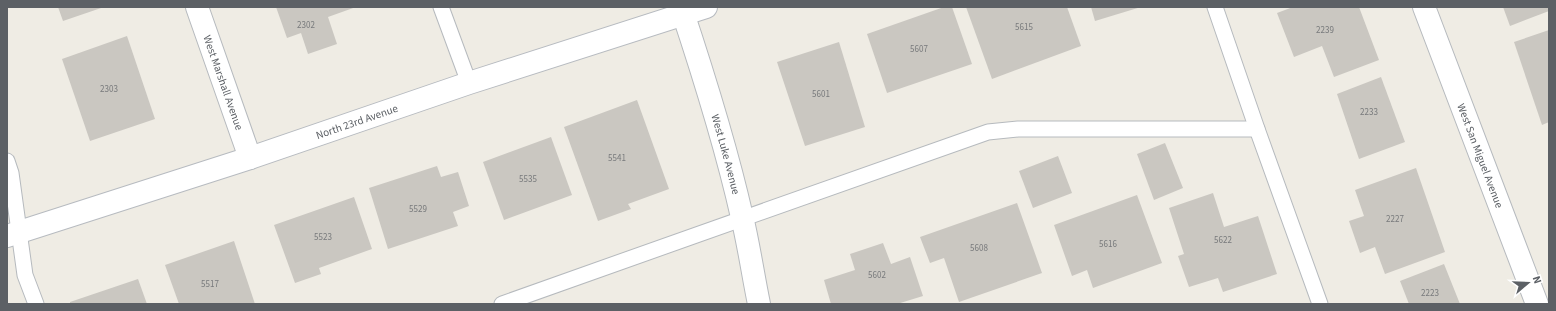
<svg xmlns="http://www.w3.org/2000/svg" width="1556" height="311" font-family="'Source Sans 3',sans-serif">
	<rect width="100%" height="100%" fill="#efece4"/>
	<g fill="#cac7c1">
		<polygon points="58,7 104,7 63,21"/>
		<polygon points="276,7 356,7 328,17 337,44 308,54 301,33 287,38"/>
		<polygon points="944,7 952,7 972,64 887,93 867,34"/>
		<polygon points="966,7 1067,7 1081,46 992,79"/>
		<polygon points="1091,7 1141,7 1095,21"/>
		<polygon points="1293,7 1359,7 1379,60 1334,77 1322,46 1294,57 1277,13"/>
		<polygon points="1503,7 1549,7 1549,11 1510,26"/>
		<polygon points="1549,30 1549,122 1542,125 1514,42"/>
		<polygon points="127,36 155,119 90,141 62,59"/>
		<polygon points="839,42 865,127 805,146 777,62"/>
		<polygon points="1381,77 1405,142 1359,159 1337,94"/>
		<polygon points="637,100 669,189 628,204 631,209 598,221 564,127"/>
		<polygon points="551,137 572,195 504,220 483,162"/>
		<polygon points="1165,143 1183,188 1154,200 1137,154"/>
		<polygon points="1058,156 1072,193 1033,208 1019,171"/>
		<polygon points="437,166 441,177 458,172 469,206 453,212 458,226 388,249 369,188"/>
		<polygon points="1416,168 1445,252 1385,274 1375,247 1360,253 1349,221 1364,216 1355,190"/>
		<polygon points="1213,193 1224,227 1258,216 1277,274 1223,292 1218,278 1189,287 1178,256 1184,254 1169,208"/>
		<polygon points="1137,195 1162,263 1093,288 1087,270 1072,276 1054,225"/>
		<polygon points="354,197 372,249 319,268 321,274 295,283 274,225"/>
		<polygon points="1017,203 1042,273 959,302 944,258 930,263 920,237"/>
		<polygon points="234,241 255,304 179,304 165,265"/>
		<polygon points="883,243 891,264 910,257 923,296 897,304 831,304 824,280 855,270 850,254"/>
		<polygon points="1444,264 1460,304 1409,304 1400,281"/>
		<polygon points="138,279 147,304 70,304 70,302"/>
	</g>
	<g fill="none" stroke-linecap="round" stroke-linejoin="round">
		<defs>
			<g id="lane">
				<polyline points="441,7 469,83"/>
				<polyline points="1215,7 1257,129 1320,304"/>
				<polyline points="7,161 11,173 25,275 36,304"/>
				<path d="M502,304c162,-57 324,-116 486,-172l30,-3h239"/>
			</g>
			<g id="street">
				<path id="s1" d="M197,7l53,151"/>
				<path id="s2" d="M681,7c23,69 45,139 61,210 7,29 11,58 17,87"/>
				<path id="s3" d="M1424,7l113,297"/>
			</g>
			<g id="secondary">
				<path id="s4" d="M7,236l243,-78 219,-75 237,-76"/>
			</g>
		</defs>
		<use href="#lane" stroke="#b6babe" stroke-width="17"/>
		<use href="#street" stroke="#b6babe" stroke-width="24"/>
		<use href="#secondary" stroke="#b7bbc0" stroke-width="24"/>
		<use href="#lane" stroke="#fff" stroke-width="15"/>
		<use href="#street" stroke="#fff" stroke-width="22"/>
		<use href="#secondary" stroke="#fff" stroke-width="22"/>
	</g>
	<g text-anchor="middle" stroke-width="4" stroke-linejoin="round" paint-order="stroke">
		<g font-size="9" fill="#787a7c">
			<text x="306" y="28">2302</text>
			<text x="1024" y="30">5615</text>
			<text x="1325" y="33">2239</text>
			<text x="919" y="52">5607</text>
			<text x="109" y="92">2303</text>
			<text x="821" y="97">5601</text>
			<text x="1369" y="115">2233</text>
			<text x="617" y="161">5541</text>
			<text x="528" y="182">5535</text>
			<text x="418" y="212">5529</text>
			<text x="1395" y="222">2227</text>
			<text x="323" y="240">5523</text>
			<text x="1223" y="243">5622</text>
			<text x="1108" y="247">5616</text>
			<text x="979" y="251">5608</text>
			<text x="877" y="278">5602</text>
			<text x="210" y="287">5517</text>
			<text x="1430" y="296">2223</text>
		</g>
		<g font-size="11" fill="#5c6065" stroke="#fff">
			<text dy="4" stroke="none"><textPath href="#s1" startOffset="80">West Marshall Avenue</textPath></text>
			<text dy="4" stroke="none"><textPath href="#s4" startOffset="368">North 23rd Avenue</textPath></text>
			<text dy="4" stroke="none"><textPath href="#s2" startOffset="154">West Luke Avenue</textPath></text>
			<text dy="4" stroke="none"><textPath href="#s3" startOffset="159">West San Miguel Avenue</textPath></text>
		</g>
	</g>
	<rect width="1556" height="311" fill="none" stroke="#5c6065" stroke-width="16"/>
	<g transform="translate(1528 283) rotate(71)" stroke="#ffffff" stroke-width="3" paint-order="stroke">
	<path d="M0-3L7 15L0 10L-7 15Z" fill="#5c6065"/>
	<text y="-6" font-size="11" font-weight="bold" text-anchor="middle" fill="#5c6065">N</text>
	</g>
</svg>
